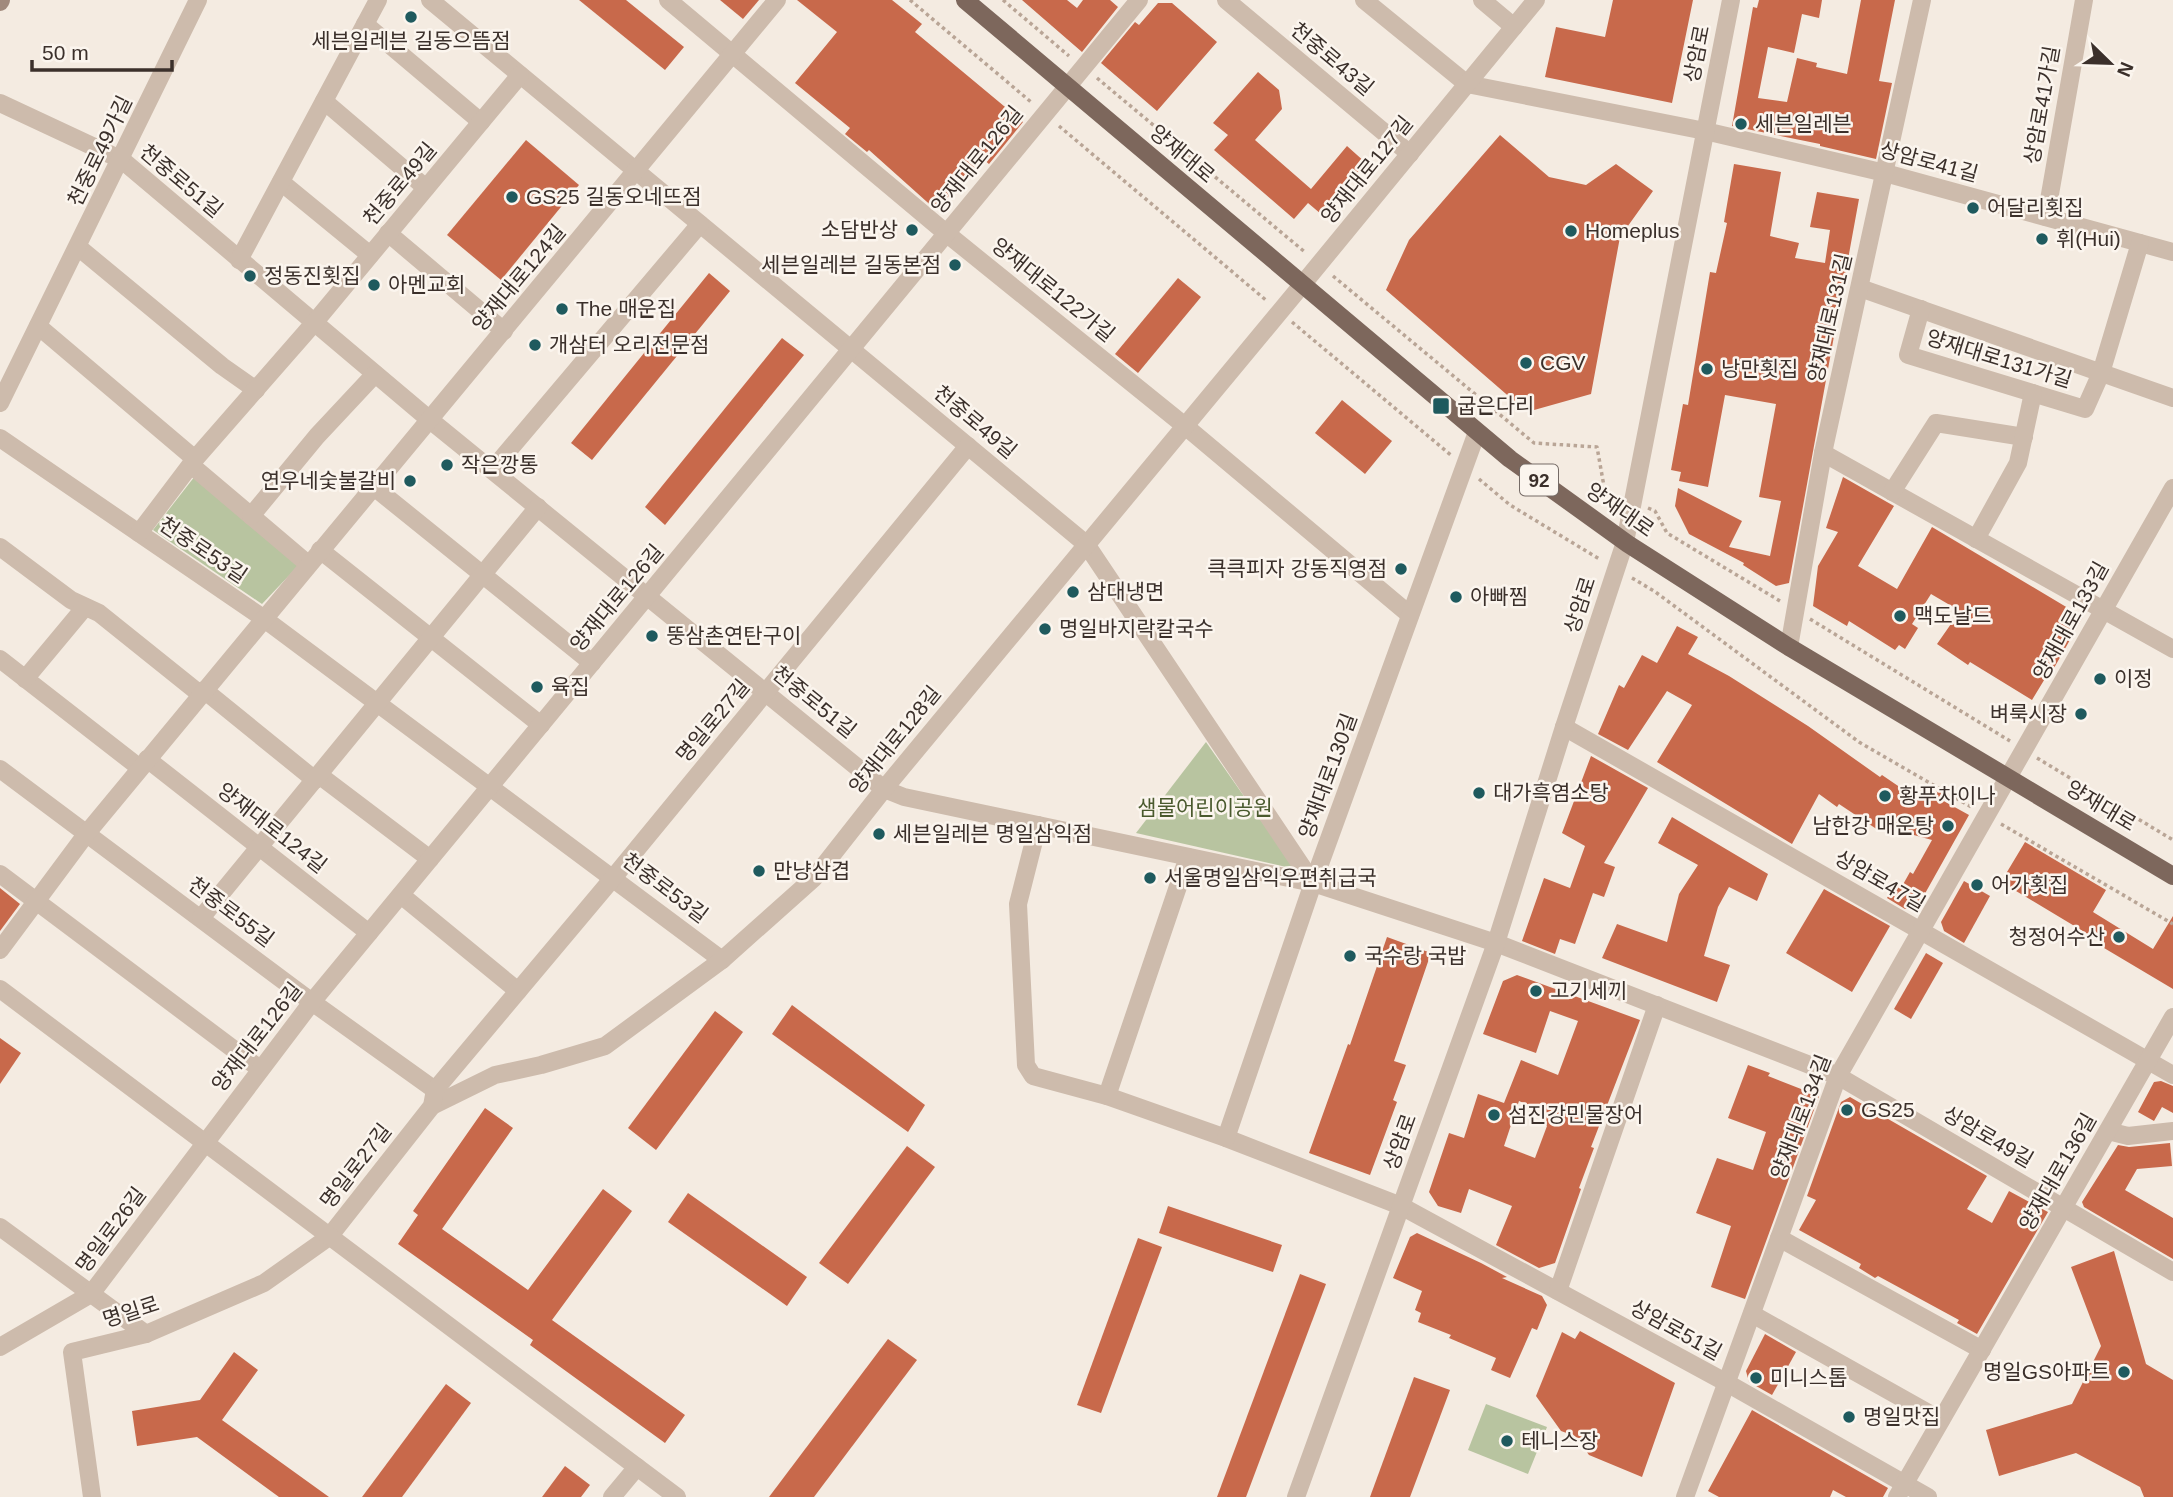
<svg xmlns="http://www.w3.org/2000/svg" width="2173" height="1497" font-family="Arial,'Noto Sans KR',sans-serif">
	<rect width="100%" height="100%" fill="#f4ebe1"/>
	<g fill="#b8c4a0">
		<polygon points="195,476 300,564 262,604 153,530"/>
		<polygon points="1206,742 1295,869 1136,833"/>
		<polygon points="1486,1404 1547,1427 1528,1474 1468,1450"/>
	</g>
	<g fill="#c8694b" fill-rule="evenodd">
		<polygon points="579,0 626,0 684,47 665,70"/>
		<polygon points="720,0 759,0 743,19"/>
		<polygon points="797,0 892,0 922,24 915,32 1023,122 989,164 983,159 936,210 869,150 867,152 845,134 850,128 795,83 837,32"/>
		<polygon points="1022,0 1067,0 1077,8 1083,0 1110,0 1118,7 1082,52"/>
		<polygon points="1613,0 1693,0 1672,103 1545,77 1556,27 1605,37"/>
		<polygon points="1759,0 1822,0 1819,18 1802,14 1794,53 1768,47 1758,98 1787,102 1797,58 1817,63 1816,67 1847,74 1861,0 1895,0 1879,81 1892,83 1876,159 1820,146 1820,144 1732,126 1753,7 1757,8"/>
		<polygon points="1158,3 1172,3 1217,42 1157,111 1101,63 1135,22 1139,25"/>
		<polygon points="1258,72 1279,90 1282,109 1255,140 1311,189 1347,146 1366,163 1321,214 1308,203 1294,219 1214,150 1228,135 1213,123"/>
		<polygon points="1500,135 1549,177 1586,185 1616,164 1653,191 1620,237 1591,394 1527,412 1386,290 1409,240"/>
		<polygon points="526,140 579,185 501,280 447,235"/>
		<polygon points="1734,164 1781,172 1770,236 1799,243 1795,258 1825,263 1830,230 1810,227 1817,192 1859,199 1789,583 1776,586 1743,565 1744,563 1689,534 1675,506 1678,488 1742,521 1729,547 1770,556 1781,501 1759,497 1776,404 1725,395 1708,487 1679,481 1681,472 1671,470 1683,404 1688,405 1710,272 1716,273 1727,223 1724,222"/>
		<polygon points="709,273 730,291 592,460 571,443"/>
		<polygon points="1178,278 1201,297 1138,373 1115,354"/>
		<polygon points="782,338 804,355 665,525 645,507"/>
		<polygon points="1342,400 1392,441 1365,474 1315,433"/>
		<polygon points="1843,477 1894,506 1858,566 1897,589 1932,527 2083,617 2054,668 2052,667 2032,700 1970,662 1968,665 1937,644 1960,611 1931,594 1912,624 1918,628 1905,649 1899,645 1895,650 1849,621 1847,626 1813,606 1818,566 1838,532 1826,528"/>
		<polygon points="1677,626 1698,637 1688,654 1729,676 1808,726 1880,777 1882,775 1904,790 1943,792 1940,799 1969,815 1918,906 1905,909 1887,898 1895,884 1901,888 1910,872 1913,874 1932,840 1881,826 1878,830 1839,804 1837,807 1819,794 1792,844 1657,762 1692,705 1667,691 1628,750 1598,734 1619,685 1624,688 1642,655 1657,663"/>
		<polygon points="1591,756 1648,788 1604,863 1615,867 1604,897 1593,893 1575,944 1560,939 1555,954 1522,941 1544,878 1570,888 1585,846 1562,833"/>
		<polygon points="1672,817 1768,874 1757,901 1729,887 1718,907 1704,956 1730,965 1717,1002 1602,958 1617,924 1667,942 1679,894 1698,865 1658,843"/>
		<polygon points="2025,842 2106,890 2093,912 2153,949 2173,916 2173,989 2099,945 2101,942 2001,882"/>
		<polygon points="1964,881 1990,896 1964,943 1944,931 1941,922"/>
		<polygon points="0,888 20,904 0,931"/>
		<polygon points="1824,889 1890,926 1852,992 1786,953"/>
		<polygon points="1387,937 1431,953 1394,1061 1406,1065 1393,1100 1397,1102 1370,1175 1309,1153 1348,1044 1350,1045"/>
		<polygon points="1926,953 1943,963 1911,1019 1894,1009"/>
		<path d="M1517,975l123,45 -49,127 3,1 -15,40 2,1 -26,74 -16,5 -43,-23 16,-39 -43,-17 -8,24 -23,-7 -9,-14 20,-59 15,5 14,-44 26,9 17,-43 37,15 20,-54 -28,-10 -14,42 -53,-19 20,-53zM1519,1101l29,12 -5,11 4,2 -12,32 -31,-12z"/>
		<polygon points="792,1005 925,1105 908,1132 772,1034"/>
		<polygon points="715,1011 743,1032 656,1150 628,1128"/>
		<polygon points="0,1038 21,1053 0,1084"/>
		<polygon points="1748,1065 1770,1073 1768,1076 1819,1096 1745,1299 1711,1287 1731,1226 1696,1213 1717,1158 1753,1170 1766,1132 1728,1118"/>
		<polygon points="2161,1081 2173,1086 2173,1113 2162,1107 2154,1121 2138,1112 2154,1082"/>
		<polygon points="1850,1097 1987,1176 1967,1209 1992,1223 2009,1191 2048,1212 1977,1334 1957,1323 1959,1320 1878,1276 1875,1278 1859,1268 1861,1264 1799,1230 1816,1200 1807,1196 1841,1102"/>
		<polygon points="485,1108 513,1128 442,1229 528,1290 603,1189 632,1211 552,1320 685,1415 665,1443 530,1345 533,1340 398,1244 418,1215 413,1211"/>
		<polygon points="2170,1143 2172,1166 2137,1169 2125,1190 2173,1218 2173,1259 2084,1207 2082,1202 2118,1145 2129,1147"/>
		<polygon points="907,1146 935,1167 848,1284 819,1263"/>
		<polygon points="688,1193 807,1277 787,1306 668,1222"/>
		<polygon points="1168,1206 1282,1245 1273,1272 1159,1233"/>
		<polygon points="1417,1233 1481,1263 1507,1277 1502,1278 1542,1296 1547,1305 1537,1330 1532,1328 1510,1378 1491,1370 1496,1358 1449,1338 1451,1335 1418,1322 1421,1313 1415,1310 1422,1291 1393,1278 1410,1237"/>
		<polygon points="1138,1238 1162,1247 1101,1413 1077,1405"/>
		<polygon points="2114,1251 2146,1364 2173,1380 2173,1497 2144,1497 2140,1487 2076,1453 1999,1476 1986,1430 2072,1404 2101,1346 2071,1267"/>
		<polygon points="1300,1274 1326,1284 1246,1497 1217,1497"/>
		<polygon points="1580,1331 1675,1383 1642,1477 1589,1455 1575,1436 1561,1431 1536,1396 1562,1332 1575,1339"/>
		<polygon points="1765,1334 1796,1352 1772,1395 1749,1382 1746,1371"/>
		<polygon points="888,1339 917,1360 814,1497 769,1497"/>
		<polygon points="234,1352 258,1370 222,1420 329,1497 279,1497 197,1437 137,1446 132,1411 200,1400"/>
		<polygon points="1414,1377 1450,1390 1410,1497 1370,1497"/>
		<polygon points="446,1384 471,1403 402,1497 362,1497"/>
		<polygon points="1752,1410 1888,1488 1883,1497 1846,1497 1833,1490 1830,1497 1719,1497 1708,1491"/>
		<polygon points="565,1466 590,1485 581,1497 542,1497"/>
	</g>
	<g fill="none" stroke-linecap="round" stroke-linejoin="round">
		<g stroke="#b9a596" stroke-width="3.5" stroke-dasharray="3.5 3.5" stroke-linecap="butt">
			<polyline points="910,0 1031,102"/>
			<polyline points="1003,0 1069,56"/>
			<polyline points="1097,78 1306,253"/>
			<polyline points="1059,126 1267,301"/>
			<polyline points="1333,276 1534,443 1597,447 1605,492 1618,497"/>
			<polyline points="1292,322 1452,456"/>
			<polyline points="1479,479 1510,505 1601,560"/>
			<polyline points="1648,508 1655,511 1667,533 1780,601"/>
			<polyline points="1632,578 1654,591 1859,742 1973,808"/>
			<polyline points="1810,619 2010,741"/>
			<polyline points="2037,758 2173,840"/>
			<polyline points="2001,824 2173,924"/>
		</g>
		<g stroke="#cdbbac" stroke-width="18">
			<polyline points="430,0 1086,544 1313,883"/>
			<polyline points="668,0 946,233 1185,426 1410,615"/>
			<polyline points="1226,0 1410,154"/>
			<polyline points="1364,0 1467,84 1705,131 1885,173 2173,252"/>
			<polyline points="1482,0 1514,27"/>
			<polyline points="365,24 481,122"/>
			<polyline points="324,101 426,188"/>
			<polyline points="0,103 122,160 430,420 884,789 904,797 1313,883 1496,943 1838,1076 2173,1272"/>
			<polyline points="281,182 370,255"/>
			<polyline points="2046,217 2084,0"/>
			<polyline points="388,233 504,331"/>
			<polyline points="78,247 222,366 256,390"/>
			<polyline points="239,260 378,0"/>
			<polyline points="1860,288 2173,398"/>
			<polyline points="1921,309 1908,355 2085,409 2101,373 2140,243"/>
			<polyline points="38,326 195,459"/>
			<polyline points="0,403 198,0"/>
			<polyline points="0,438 263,618 722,960"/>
			<polyline points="1823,453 2173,649"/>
			<polyline points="191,465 308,564"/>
			<polyline points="492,470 700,224"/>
			<polyline points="374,487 592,663"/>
			<polyline points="1892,492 1936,423 2024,437"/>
			<polyline points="251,516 317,436 375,374"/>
			<polyline points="139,533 195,459 314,323 520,75"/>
			<polyline points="1976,539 2018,463 2033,393"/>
			<polyline points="0,547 71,600 99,613 200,694"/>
			<polyline points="320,550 541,725"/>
			<polyline points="1789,647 1823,453 1922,0"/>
			<polyline points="0,659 140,768"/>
			<polyline points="25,679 85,607"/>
			<polyline points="204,690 315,780"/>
			<polyline points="1564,727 2173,1075"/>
			<polyline points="147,759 369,933"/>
			<polyline points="0,769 312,1002 435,1090"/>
			<polyline points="319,775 430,859"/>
			<polyline points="1038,825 1018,904 1026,1065 1033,1076 1107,1096 1226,1138 1401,1206 1727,1383 1928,1497"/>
			<polyline points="0,874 260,1069"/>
			<polyline points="401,895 518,991"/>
			<polyline points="201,918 538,507"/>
			<polyline points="0,950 87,833 777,0"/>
			<polyline points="1107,1096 1188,857"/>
			<polyline points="432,1106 495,1075 541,1065 605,1046 722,960 814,878 884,789 1302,285 1536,0"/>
			<polyline points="2108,1131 2128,1136 2173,1131"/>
			<polyline points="1226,1138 1313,883 1477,432"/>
			<polyline points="0,1227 146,1334"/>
			<polyline points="1779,1238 1982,1350"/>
			<polyline points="1558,1291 1657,1005"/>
			<polyline points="1752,1314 1941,1420"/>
			<polyline points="0,1347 91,1294 312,1002 1139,0"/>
			<polyline points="92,1497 72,1352 146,1334 264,1283 329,1237 432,1106 435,1090 613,878 968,446"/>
			<polyline points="612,1497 637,1467"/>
			<polyline points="1685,1497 1838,1076 2173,488"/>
			<polyline points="1897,1497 2173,1017"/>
		</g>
		<g stroke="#cdbbac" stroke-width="18">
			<polyline points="0,989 677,1497"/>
			<polyline points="1296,1497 1496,943 1564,727 1625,542 1731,0"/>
		</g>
		<polyline stroke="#a18a7d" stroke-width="18" points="0,2 1,0"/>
		<polyline stroke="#7d675c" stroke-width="18" points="965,0 1510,459 1628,544 1789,647 2173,876"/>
	</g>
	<g fill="#1f5a5e" stroke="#fbf5ee" stroke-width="2.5">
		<circle cx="411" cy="17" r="7"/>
		<circle cx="1741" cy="124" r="7"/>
		<circle cx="512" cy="197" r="7"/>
		<circle cx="1973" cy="208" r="7"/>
		<circle cx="912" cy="230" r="7"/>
		<circle cx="1571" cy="231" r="7"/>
		<circle cx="2042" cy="239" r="7"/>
		<circle cx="955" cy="265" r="7"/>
		<circle cx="250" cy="276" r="7"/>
		<circle cx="374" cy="285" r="7"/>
		<circle cx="562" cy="309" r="7"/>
		<circle cx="535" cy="345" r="7"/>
		<circle cx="1526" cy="363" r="7"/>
		<circle cx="1707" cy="369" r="7"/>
		<rect x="1432" y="397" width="18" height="18" rx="3.5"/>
		<circle cx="447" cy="465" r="7"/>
		<circle cx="410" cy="481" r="7"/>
		<circle cx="1401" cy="569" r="7"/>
		<circle cx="1073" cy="592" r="7"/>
		<circle cx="1456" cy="597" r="7"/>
		<circle cx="1900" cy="616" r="7"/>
		<circle cx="1045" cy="629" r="7"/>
		<circle cx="652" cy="636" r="7"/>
		<circle cx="2100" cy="679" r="7"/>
		<circle cx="537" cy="687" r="7"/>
		<circle cx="2081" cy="714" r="7"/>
		<circle cx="1479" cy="793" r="7"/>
		<circle cx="1885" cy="796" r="7"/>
		<circle cx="1948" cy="826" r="7"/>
		<circle cx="879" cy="834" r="7"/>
		<circle cx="759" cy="871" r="7"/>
		<circle cx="1150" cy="878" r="7"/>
		<circle cx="1977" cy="885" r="7"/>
		<circle cx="2119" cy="937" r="7"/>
		<circle cx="1350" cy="956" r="7"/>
		<circle cx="1536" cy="991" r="7"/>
		<circle cx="1847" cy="1110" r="7"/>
		<circle cx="1494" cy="1115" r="7"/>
		<circle cx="2124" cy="1372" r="7"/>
		<circle cx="1756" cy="1378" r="7"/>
		<circle cx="1849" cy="1417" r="7"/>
		<circle cx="1507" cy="1441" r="7"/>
	</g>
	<g text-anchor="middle" stroke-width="5" stroke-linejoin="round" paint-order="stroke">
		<rect fill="#fbf5ee" stroke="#756b66" stroke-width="2" x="1520" y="464.5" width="38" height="31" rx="5"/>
		<g font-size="19" font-weight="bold" fill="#3b302b">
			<text x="1539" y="487">92</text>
		</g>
		<g font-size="21" fill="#3b302b" stroke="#fbf5ee" text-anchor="start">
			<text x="411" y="48" text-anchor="middle">세븐일레븐 길동으뜸점</text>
			<text x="1755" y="131">세븐일레븐</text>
			<text x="526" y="204">GS25 길동오네뜨점</text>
			<text x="1987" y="215">어달리횟집</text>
			<text x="898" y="237" text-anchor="end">소담반상</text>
			<text x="1585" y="238">Homeplus</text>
			<text x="2056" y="246">휘(Hui)</text>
			<text x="941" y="272" text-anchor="end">세븐일레븐 길동본점</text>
			<text x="264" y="283">정동진횟집</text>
			<text x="388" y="292">아멘교회</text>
			<text x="576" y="316">The 매운집</text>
			<text x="549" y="352">개삼터 오리전문점</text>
			<text x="1540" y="370">CGV</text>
			<text x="1721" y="376">낭만횟집</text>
			<text x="1457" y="413">굽은다리</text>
			<text x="461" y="472">작은깡통</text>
			<text x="396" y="488" text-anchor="end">연우네숯불갈비</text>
			<text x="1387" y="576" text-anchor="end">큭큭피자 강동직영점</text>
			<text x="1087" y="599">삼대냉면</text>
			<text x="1470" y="604">아빠찜</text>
			<text x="1914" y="623">맥도날드</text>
			<text x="1059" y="636">명일바지락칼국수</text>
			<text x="666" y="643">뚱삼촌연탄구이</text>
			<text x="2114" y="686">이정</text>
			<text x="551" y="694">육집</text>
			<text x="2067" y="721" text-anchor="end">벼룩시장</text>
			<text x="1493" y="800">대가흑염소탕</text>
			<text x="1899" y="803">황푸차이나</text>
			<text x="1934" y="833" text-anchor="end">남한강 매운탕</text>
			<text x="893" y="841">세븐일레븐 명일삼익점</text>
			<text x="773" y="878">만냥삼겹</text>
			<text x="1164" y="885">서울명일삼익우편취급국</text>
			<text x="1991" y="892">어가횟집</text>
			<text x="2105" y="944" text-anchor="end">청정어수산</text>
			<text x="1364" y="963">국수랑 국밥</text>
			<text x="1550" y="998">고기세끼</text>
			<text x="1861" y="1117">GS25</text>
			<text x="1508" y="1122">섬진강민물장어</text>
			<text x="2110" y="1379" text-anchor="end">명일GS아파트</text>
			<text x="1770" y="1385">미니스톱</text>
			<text x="1863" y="1424">명일맛집</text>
			<text x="1521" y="1448">테니스장</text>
		</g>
		<g font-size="21" fill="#3b302b" stroke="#fbf5ee">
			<text transform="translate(1697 54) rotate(-79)" y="7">상암로</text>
			<text transform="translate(1332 59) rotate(40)" y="7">천중로43길</text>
			<text transform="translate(2042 105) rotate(-80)" y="7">상암로41가길</text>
			<text transform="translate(100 151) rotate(-64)" y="7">천중로49가길</text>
			<text transform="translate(1182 154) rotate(40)" y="7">양재대로</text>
			<text transform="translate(977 160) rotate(-51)" y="7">양재대로126길</text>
			<text transform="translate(1929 162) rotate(15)" y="7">상암로41길</text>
			<text transform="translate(1367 170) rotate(-51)" y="7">양재대로127길</text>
			<text transform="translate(181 181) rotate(40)" y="7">천중로51길</text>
			<text transform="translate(400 184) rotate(-50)" y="7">천중로49길</text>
			<text transform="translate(519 278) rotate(-50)" y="7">양재대로124길</text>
			<text transform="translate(1053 290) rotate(39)" y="7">양재대로122가길</text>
			<text transform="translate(1830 318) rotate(-77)" y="7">양재대로131길</text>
			<text transform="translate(1999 359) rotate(17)" y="7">양재대로131가길</text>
			<text transform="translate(975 422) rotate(40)" y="7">천중로49길</text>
			<text transform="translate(1620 510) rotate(35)" y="7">양재대로</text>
			<text transform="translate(203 550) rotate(34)" y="7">천중로53길</text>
			<text transform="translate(617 598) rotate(-50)" y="7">양재대로126길</text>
			<text transform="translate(1580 605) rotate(-72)" y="7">상암로</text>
			<text transform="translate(2071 621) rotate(-61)" y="7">양재대로133길</text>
			<text transform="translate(814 702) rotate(39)" y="7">천중로51길</text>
			<text transform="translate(713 721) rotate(-50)" y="7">명일로27길</text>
			<text transform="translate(895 740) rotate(-51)" y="7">양재대로128길</text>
			<text transform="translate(1328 776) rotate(-70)" y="7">양재대로130길</text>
			<text transform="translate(2101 806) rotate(31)" y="7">양재대로</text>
			<text transform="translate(272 828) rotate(38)" y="7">양재대로124길</text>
			<text transform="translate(1880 881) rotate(30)" y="7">상암로47길</text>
			<text transform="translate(665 888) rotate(37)" y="7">천중로53길</text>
			<text transform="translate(231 912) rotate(37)" y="7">천중로55길</text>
			<text transform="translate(257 1037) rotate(-52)" y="7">양재대로126길</text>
			<text transform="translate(1801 1117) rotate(-69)" y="7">양재대로134길</text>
			<text transform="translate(1988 1137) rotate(30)" y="7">상암로49길</text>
			<text transform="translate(1400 1142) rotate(-70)" y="7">상암로</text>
			<text transform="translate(356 1166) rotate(-52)" y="7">명일로27길</text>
			<text transform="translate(2058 1172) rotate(-60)" y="7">양재대로136길</text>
			<text transform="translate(111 1230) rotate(-53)" y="7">명일로26길</text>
			<text transform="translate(131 1312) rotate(-18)" y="7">명일로</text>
			<text transform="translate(1676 1330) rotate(29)" y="7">상암로51길</text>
		</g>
		<g font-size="21" fill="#4a5a2e" stroke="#fbf5ee">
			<text x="1205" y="815">샘물어린이공원</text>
		</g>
	</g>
	<g transform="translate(2110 63) rotate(113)" stroke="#fbf5ee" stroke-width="5" paint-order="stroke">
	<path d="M0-5L12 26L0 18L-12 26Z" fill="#3b302b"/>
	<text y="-10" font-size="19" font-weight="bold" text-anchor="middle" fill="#3b302b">N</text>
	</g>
	<path d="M32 60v10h140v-10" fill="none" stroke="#3b302b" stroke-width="3.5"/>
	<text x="42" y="60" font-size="21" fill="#3b302b" stroke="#fbf5ee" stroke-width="5" paint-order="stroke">50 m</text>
</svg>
